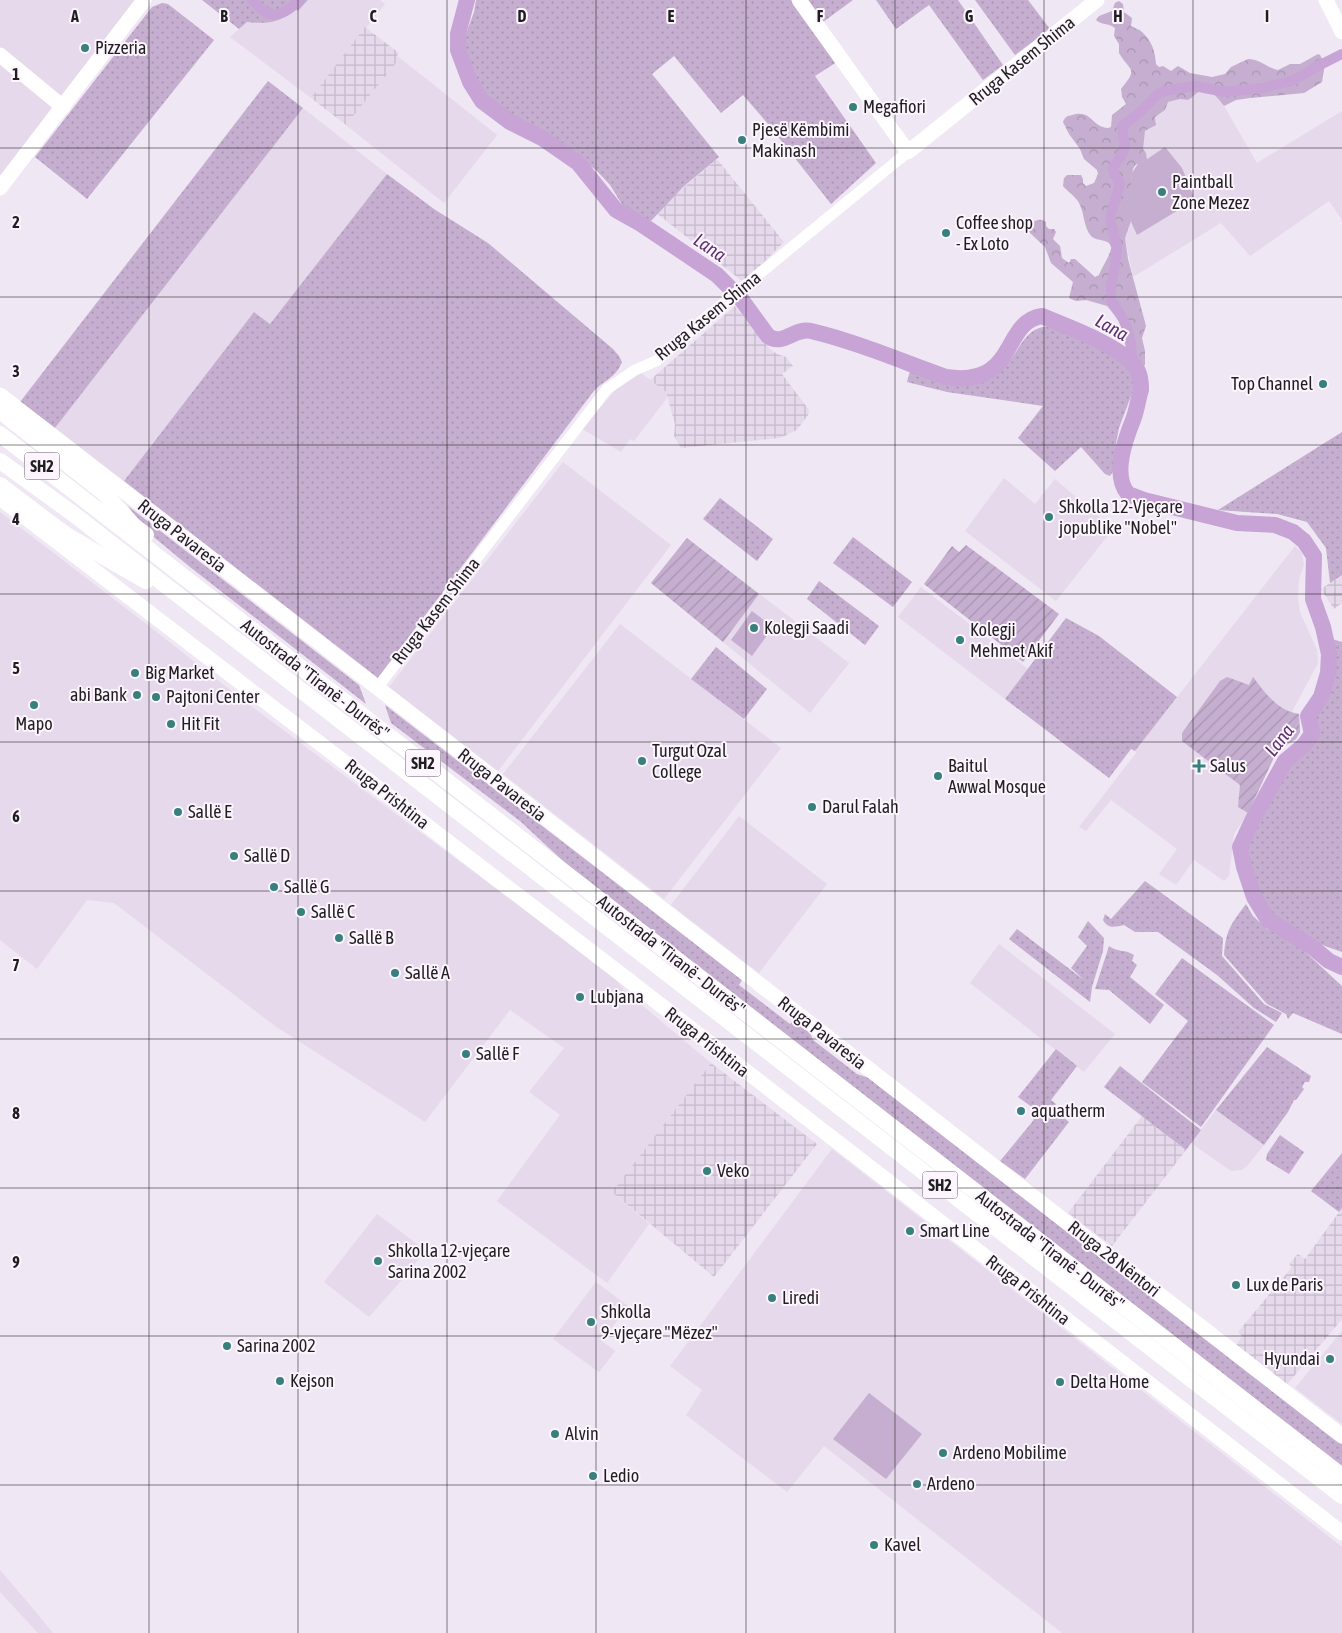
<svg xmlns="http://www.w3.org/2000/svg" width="1342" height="1633" font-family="'Asap Condensed',sans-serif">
	<defs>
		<pattern id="industrial-grid" width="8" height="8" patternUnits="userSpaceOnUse" patternTransform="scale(1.25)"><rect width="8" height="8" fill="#e5d9eb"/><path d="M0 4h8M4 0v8" fill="none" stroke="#c4bac9"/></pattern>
		<pattern id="grass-dots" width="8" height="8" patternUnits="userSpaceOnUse" patternTransform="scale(1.25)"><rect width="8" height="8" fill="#c5aecf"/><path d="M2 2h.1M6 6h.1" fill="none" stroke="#a995b1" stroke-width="1.8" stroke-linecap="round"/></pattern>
		<pattern id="forest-crowns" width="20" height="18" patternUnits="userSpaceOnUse" patternTransform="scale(1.25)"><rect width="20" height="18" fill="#c5aecf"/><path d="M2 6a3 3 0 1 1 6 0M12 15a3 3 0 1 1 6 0" fill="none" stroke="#a995b1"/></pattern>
		<pattern id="garden-furrows" width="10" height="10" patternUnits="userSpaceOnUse" patternTransform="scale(1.25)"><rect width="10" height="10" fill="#c5aecf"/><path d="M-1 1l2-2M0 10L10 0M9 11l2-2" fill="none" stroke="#a995b1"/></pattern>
	</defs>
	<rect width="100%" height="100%" fill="#efe7f3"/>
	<g fill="#e5d9eb">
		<polygon points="0,0 136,0 0,178"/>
		<polygon points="308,0 380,0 385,4 311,98 230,37 247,22 262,23 291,14 296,9 298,11"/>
		<polygon points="400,58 497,135 444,203 346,125"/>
		<polygon points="1206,90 1216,96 1224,106 1257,163 1342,111 1342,220 1329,201 1250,256 1221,223 1133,277 1125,238 1131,221 1129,194 1132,185 1131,177 1139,162 1143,162 1143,139 1145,131 1153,127 1157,121 1155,117 1158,114 1162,113 1168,102 1180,99 1188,100 1200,91"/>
		<polygon points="303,108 387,174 270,324 254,312 124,481 55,428"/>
		<polygon points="641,373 666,392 667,398 634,441 630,439 621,452 582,429 617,388"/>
		<polygon points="563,462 671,545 498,771 389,687"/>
		<polygon points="1004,478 1035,504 1055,479 1113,529 1056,601 965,531"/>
		<polygon points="0,512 145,623 247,703 601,967 615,978 624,990 711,1063 612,1192 649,1224 607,1283 497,1201 560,1115 529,1092 564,1048 510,1010 425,1122 275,1026 114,903 87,900 37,969 0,940"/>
		<polygon points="687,538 849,663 810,713 651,583"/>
		<polygon points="1295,546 1302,553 1304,565 1299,579 1298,599 1300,612 1317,650 1318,663 1292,712 1299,714 1300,732 1296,739 1277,751 1248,813 1234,834 1229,876 1224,881 1194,860 1176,885 1159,874 1177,849 1111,800 1086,831 1079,827 1136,753 1135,751"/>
		<polygon points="921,587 1028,669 1005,699 898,617"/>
		<polygon points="620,624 781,748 664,899 503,774"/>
		<polygon points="739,816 827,884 759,973 671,905"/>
		<polygon points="999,944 1115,1034 1084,1072 970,983"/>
		<polygon points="1216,1110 1264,1145 1247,1166 1242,1170 1231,1171 1191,1143"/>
		<polygon points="832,1149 1342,1547 1342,1633 1062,1633 824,1446 787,1492 686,1415 702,1390 670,1366"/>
		<polygon points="377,1214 425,1250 408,1273 369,1317 324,1282"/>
		<polygon points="596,1282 628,1306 602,1341 615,1351 599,1372 553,1339"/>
		<polygon points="1342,1331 1342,1424 1295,1388"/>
		<polygon points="0,1570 29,1604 53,1633 38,1633 0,1592"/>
	</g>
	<g fill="url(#industrial-grid)">
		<polygon points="365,27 399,53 397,56 400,58 346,125 311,98"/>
		<polygon points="717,159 784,242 762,264 742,281 655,212"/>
		<polygon points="735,306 770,349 777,354 786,357 793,366 782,374 809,410 808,415 797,430 780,438 681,448 674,436 675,424 666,392 650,380"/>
		<polygon points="1342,575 1342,603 1334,609 1321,589"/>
		<polygon points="711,1063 817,1144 714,1277 612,1192"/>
		<polygon points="1142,1116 1186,1150 1112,1246 1068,1213"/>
		<polygon points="1342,1208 1342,1319 1285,1387 1235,1347 1242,1336 1238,1332 1292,1267 1289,1264 1298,1254 1305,1259"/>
	</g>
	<g fill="url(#grass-dots)">
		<path d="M202,0h106l-10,11 -3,-2c-14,14 -29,15 -48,13l-8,7z"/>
		<polygon points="476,0 795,0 837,62 815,76 876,163 831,204 768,124 743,95 721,113 674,56 652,74 719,157 683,187 651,221 623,206 610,185 596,170 536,129 505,112 477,87 462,51 463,42 474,12"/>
		<polygon points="808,0 853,0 823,22"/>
		<polygon points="876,0 958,0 1003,65 983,80 929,5 896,29"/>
		<polygon points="975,0 1028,0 1050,29 1015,55"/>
		<polygon points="162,3 168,4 214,40 87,199 35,157 152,7"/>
		<polygon points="268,81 303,108 55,428 20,402"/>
		<path d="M387,174l47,35 54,34 125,106 6,7 3,6c-7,17 -17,17 -29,30l-215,286 -254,-197 130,-169 16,12z"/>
		<path d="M1049,326l69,31 10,11 4,7 2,13 -15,40 -3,15 -1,26 -5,7 -5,-2 -24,-27 -26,24 -37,-33 25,-32 -96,-14 -40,-10 3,-11c19,5 38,13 57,13 6,1 12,-3 18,-6 9,-5 18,-11 25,-18 13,-16 16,-32 39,-34z"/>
		<polygon points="1342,432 1342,575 1330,583 1326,548 1307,522 1277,514 1218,510"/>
		<polygon points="720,498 773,539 757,561 703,519"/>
		<polygon points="128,506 359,685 366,704 190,567 144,529"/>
		<polygon points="853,537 912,582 893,607 833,563"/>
		<polygon points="819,581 879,626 865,645 807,599"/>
		<polygon points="1066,618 1099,636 1177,697 1135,751 1131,749 1109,778 1005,699"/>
		<polygon points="1332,639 1342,642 1342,952 1322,945 1272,916 1260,897 1246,858 1245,845 1251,830 1287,765 1314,737 1312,718 1323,700 1331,675"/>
		<polygon points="716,647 767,689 744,719 691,679"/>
		<polygon points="385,705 742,980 739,985 790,1024 793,1021 810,1033 813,1040 857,1074 869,1078 1342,1444 1342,1469 592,888 520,821 391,723"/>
		<path d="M1145,881l78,57 -1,18 42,48 18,9 -6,9 -22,-14 -37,-33 -59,-43h-23l-11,-7c-10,2 -16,4 -21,-5l2,-6 6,5z"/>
		<path d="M1246,904l7,12 14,13 21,9 11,8 43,40v48l-49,-21 -5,6 -2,-5 -19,-10 -43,-49c2,-25 7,-31 22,-51z"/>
		<polygon points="1088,921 1104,938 1103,951 1092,987 1090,1002 1009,939 1017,929 1084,980 1071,968 1087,946 1078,937"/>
		<path d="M1109,946c10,7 16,3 25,9l-2,6 5,4 -7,12 34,28 -14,19 -41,-34 -14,-1z"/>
		<polygon points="1182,958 1274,1025 1201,1127 1142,1082 1188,1021 1155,994"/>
		<polygon points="1267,1047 1311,1076 1309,1082 1305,1082 1302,1087 1304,1089 1296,1100 1294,1100 1288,1112 1264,1145 1216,1110"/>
		<polygon points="1056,1049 1077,1066 1051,1100 1056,1104 1053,1109 1069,1122 1025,1179 1000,1161 1033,1121 1036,1110 1018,1097"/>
		<polygon points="1120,1066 1201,1130 1186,1150 1104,1087"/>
		<polygon points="1280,1135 1304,1152 1289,1174 1266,1160 1267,1154"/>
		<polygon points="1342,1153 1342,1208 1339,1212 1311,1191"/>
	</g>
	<path fill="url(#forest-crowns)" d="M1119,1l4,3 1,8 8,6 -1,8c3,2 8,3 11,6 10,9 13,19 14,32l3,3 4,-1 8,5 7,-5 12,7 22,4 13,-3 6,-7 17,-8c12,0 19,9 30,11l12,-6h10l18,-10 2,1 5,9 -3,18 -18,11 -54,5 -14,2 -12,6c-5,-6 -13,-19 -23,-15 -4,1 -9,7 -13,9l-8,-1 -12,3 -3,8 -10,7 1,8 -11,6 -2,18 3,4 1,7c-5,3 -10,2 -13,7 -3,6 -2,14 -2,20 -2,15 -8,19 -1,34l-6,17 3,21 18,67 -4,12 3,13v14l-4,2 -6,-5 -10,-18 -4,-21 -14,-17 -21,-6 -10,1 -7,-3 4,-16 -22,-19 -6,-16 -16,-15 1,-8c6,-4 10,-6 16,-2v4l3,3h5l2,3 -3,7 7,7 2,12 7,5 2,-4h4l20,18 4,-2c2,-6 13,-23 12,-28 -2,-9 -14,-5 -20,-11 -8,-10 -6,-22 -12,-33 -3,-6 -11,-11 -16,-17l1,-8 3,-3h14l2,4v4l3,3 8,-3 4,-9 -1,-4 -13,-11 -4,-10 -11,-15 -6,-12c2,-5 4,-6 9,-7 20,-6 19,12 36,13l3,-1 1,-12 14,-11 -4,-7 -1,-8c18,-22 9,-17 -2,-36v-9l-5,-8 1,-8c-6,-5 -14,-3 -19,-8l3,-4 13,-5 3,-8z"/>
	<g fill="url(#garden-furrows)">
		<polygon points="687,538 759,594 723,642 651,583"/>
		<polygon points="966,545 1059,614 1023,662 924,584 952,546 959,552"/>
		<path d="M1227,677l22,8 4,-8c12,16 26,35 46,37l1,18 -4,7 -19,12 -29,62 -10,-6 2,-22 -58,-44v-8l38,-52z"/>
	</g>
	<g fill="#c5aecf">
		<polygon points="1165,147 1182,168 1195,200 1137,235 1127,213 1128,198 1131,190 1132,173 1139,162 1143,162"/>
		<polygon points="752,611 773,627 752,656 731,640"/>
		<polygon points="869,1393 922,1434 886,1479 833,1439"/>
	</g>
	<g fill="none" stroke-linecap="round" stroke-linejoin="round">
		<g stroke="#c7a3d6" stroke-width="10">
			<path d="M252,0c3,3 6,6 9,9 15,12 27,2 39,-9"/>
			<polyline points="1133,363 1129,334 1123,319 1111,300 1111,285 1115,266 1117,247 1111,222 1111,214 1120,184 1114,173 1113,168 1123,153 1125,144 1122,126 1138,114 1159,93 1169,90 1194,86 1225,92 1263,88 1294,80 1316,67 1342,54"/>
		</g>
		<path stroke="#c7a3d6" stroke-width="16" d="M467,0l-9,34v16l12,32 12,19 28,21 32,16 36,25 38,47 25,14 76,51 24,24 27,37c15,11 27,-9 43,-5 46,11 90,30 135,46 72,11 55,-55 96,-61 24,10 76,29 91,48 7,7 8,16 8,26 -3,9 -4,20 -8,30 -8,20 -21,55 -5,74l16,6 93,23 38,2 18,7 11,9 10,15 -1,43 10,28 6,27 -1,19 -7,24 -13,19 4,18 -8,11 -19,16 -33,60 -12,26 4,20 10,30 14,23 44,27 17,14 13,6"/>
		<polyline stroke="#fff" stroke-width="11" points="377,688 607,389 635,370 656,361 709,315 908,152"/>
		<g stroke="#fff" stroke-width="15">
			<polyline points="799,0 908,152 1097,0"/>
			<polyline points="1326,0 1342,32"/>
			<polyline points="0,55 63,107"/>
			<polyline points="0,188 144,0"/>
			<polyline points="0,395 1342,1436"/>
			<polyline points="0,498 631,982 1342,1533"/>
		</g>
		<g stroke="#fff" stroke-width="16">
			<polyline points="0,411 104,493 134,526 146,535"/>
			<polyline points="0,434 1342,1476"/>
			<polyline points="0,461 72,513 1342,1496"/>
			<polyline points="0,485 66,535 146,581"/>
		</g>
	</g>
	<path fill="none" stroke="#211e22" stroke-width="1" stroke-opacity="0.55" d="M149,0v1633M298,0v1633M447,0v1633M596,0v1633M746,0v1633M895,0v1633M1044,0v1633M1193,0v1633M0,148h1342M0,297h1342M0,445h1342M0,594h1342M0,742h1342M0,891h1342M0,1039h1342M0,1188h1342M0,1336h1342M0,1485h1342"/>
	<g fill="#38807d" stroke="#fcf5fe" stroke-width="2">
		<circle cx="85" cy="48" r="5"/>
		<circle cx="853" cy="107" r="5"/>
		<circle cx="742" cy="140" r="5"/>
		<circle cx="1162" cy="192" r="5"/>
		<circle cx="946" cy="233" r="5"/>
		<circle cx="1323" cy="384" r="5"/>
		<circle cx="1049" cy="517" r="5"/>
		<circle cx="754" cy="628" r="5"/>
		<circle cx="960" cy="640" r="5"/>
		<circle cx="135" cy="673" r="5"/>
		<circle cx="137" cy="695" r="5"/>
		<circle cx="156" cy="697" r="5"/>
		<circle cx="34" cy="705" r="5"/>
		<circle cx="171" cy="724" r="5"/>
		<circle cx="642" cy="761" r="5"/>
		<path d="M1196.5 758.5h5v5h5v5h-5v5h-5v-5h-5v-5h5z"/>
		<circle cx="938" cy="776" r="5"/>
		<circle cx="812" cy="807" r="5"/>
		<circle cx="178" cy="812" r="5"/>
		<circle cx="234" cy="856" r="5"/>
		<circle cx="274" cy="887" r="5"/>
		<circle cx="301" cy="912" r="5"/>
		<circle cx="339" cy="938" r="5"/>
		<circle cx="395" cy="973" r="5"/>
		<circle cx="580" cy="997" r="5"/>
		<circle cx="466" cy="1054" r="5"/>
		<circle cx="1021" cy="1111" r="5"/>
		<circle cx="707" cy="1171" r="5"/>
		<circle cx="910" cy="1231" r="5"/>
		<circle cx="378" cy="1261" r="5"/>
		<circle cx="1236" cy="1285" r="5"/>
		<circle cx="772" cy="1298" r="5"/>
		<circle cx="591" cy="1322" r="5"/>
		<circle cx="227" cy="1346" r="5"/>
		<circle cx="1330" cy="1359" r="5"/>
		<circle cx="280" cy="1381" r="5"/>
		<circle cx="1060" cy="1382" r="5"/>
		<circle cx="555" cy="1434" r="5"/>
		<circle cx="943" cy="1453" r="5"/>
		<circle cx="593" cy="1476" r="5"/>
		<circle cx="917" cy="1484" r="5"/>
		<circle cx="874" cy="1545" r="5"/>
	</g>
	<g text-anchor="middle" stroke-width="4" stroke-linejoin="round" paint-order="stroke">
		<g fill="#fcf5fe" stroke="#635e64" stroke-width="1">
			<rect x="24.5" y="452.5" width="35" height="27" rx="4"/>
			<rect x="405.5" y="749.5" width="35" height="27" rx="4"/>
			<rect x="922.5" y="1171.5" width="35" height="27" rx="4"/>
		</g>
		<g font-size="16" font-weight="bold" fill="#211e22">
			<text x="42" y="472">SH2</text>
			<text x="423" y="769">SH2</text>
			<text x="940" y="1191">SH2</text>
		</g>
		<g font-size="18" fill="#211e22" stroke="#fcf5fe" text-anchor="start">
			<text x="95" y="54">Pizzeria</text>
			<text x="863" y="113">Megafiori</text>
			<text x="752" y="136">Pjesë Këmbimi<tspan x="752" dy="21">Makinash</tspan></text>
			<text x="1172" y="188">Paintball<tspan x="1172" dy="21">Zone Mezez</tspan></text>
			<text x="956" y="229">Coffee shop<tspan x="956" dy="21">- Ex Loto</tspan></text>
			<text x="1313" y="390" text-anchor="end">Top Channel</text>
			<text x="1059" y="513">Shkolla 12-Vjeçare<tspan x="1059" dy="21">jopublike "Nobel"</tspan></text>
			<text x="764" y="634">Kolegji Saadi</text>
			<text x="970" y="636">Kolegji<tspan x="970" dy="21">Mehmet Akif</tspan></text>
			<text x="145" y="679">Big Market</text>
			<text x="127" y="701" text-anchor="end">abi Bank</text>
			<text x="166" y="703">Pajtoni Center</text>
			<text x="34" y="730" text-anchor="middle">Mapo</text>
			<text x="181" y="730">Hit Fit</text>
			<text x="652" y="757">Turgut Ozal<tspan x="652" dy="21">College</tspan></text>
			<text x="948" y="772">Baitul<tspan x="948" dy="21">Awwal Mosque</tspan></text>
			<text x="1210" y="772">Salus</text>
			<text x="822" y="813">Darul Falah</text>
			<text x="188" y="818">Sallë E</text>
			<text x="244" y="862">Sallë D</text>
			<text x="284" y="893">Sallë G</text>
			<text x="311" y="918">Sallë C</text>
			<text x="349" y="944">Sallë B</text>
			<text x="405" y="979">Sallë A</text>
			<text x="590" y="1003">Lubjana</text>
			<text x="476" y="1060">Sallë F</text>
			<text x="1031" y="1117">aquatherm</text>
			<text x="717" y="1177">Veko</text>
			<text x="920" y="1237">Smart Line</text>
			<text x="388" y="1257">Shkolla 12-vjeçare<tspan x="388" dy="21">Sarina 2002</tspan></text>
			<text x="1246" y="1291">Lux de Paris</text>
			<text x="782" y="1304">Liredi</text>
			<text x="601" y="1318">Shkolla<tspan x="601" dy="21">9-vjeçare "Mëzez"</tspan></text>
			<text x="237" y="1352">Sarina 2002</text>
			<text x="1320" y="1365" text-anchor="end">Hyundai</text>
			<text x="290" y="1387">Kejson</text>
			<text x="1070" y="1388">Delta Home</text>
			<text x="565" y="1440">Alvin</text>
			<text x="953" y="1459">Ardeno Mobilime</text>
			<text x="603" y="1482">Ledio</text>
			<text x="927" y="1490">Ardeno</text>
			<text x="884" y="1551">Kavel</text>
		</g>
		<g font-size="18" fill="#211e22" stroke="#fcf5fe">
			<text transform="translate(1022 61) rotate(-39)" y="6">Rruga Kasem Shima</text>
			<text transform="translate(708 316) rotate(-39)" y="6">Rruga Kasem Shima</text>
			<text transform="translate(182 536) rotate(38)" y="6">Rruga Pavaresia</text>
			<text transform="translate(436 611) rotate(-52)" y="6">Rruga Kasem Shima</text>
			<text transform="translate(315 679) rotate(38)" y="6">Autostrada "Tiranë - Durrës"</text>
			<text transform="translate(502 785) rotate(38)" y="6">Rruga Pavaresia</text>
			<text transform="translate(387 794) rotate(38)" y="6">Rruga Prishtina</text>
			<text transform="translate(671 955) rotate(38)" y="6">Autostrada "Tiranë - Durrës"</text>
			<text transform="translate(822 1033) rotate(38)" y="6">Rruga Pavaresia</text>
			<text transform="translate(707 1042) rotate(38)" y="6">Rruga Prishtina</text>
			<text transform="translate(1050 1250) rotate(38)" y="6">Autostrada "Tiranë - Durrës"</text>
			<text transform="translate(1114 1259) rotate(38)" y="6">Rruga 28 Nëntori</text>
			<text transform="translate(1028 1290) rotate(38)" y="6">Rruga Prishtina</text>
		</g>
		<g font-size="19" font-style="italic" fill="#5d306e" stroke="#fcf5fe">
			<text transform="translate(710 247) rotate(34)" y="7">Lana</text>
			<text transform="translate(1112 327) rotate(29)" y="7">Lana</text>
			<text transform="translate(1279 740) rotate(-52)" y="7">Lana</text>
		</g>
	</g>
	<g font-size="16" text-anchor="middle" font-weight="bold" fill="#211e22" stroke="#fcf5fe" stroke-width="4" stroke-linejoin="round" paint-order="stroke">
		<text x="75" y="22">A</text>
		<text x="224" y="22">B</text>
		<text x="373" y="22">C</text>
		<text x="522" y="22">D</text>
		<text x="671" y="22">E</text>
		<text x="820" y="22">F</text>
		<text x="969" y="22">G</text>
		<text x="1118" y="22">H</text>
		<text x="1267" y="22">I</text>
		<text x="16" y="80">1</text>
		<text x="16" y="228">2</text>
		<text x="16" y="377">3</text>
		<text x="16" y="525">4</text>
		<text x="16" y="674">5</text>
		<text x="16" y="822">6</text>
		<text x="16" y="971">7</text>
		<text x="16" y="1119">8</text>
		<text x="16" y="1268">9</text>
	</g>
</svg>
